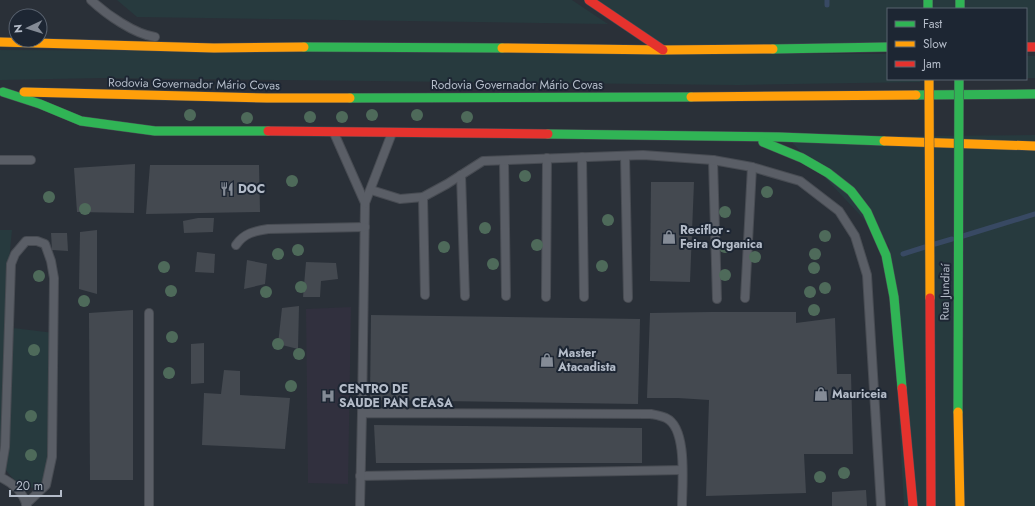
<svg xmlns="http://www.w3.org/2000/svg" width="1035" height="506" font-family="Jost,sans-serif">
	<rect width="100%" height="100%" fill="#2a3038"/>
	<polygon fill="#31303e" points="351,307 348,484 308,483 306,309"/>
	<g fill="#273a3e">
		<polygon points="117,0 572,0 608,24 137,17"/>
		<polygon points="590,0 1035,0 1035,46 1026,46 1026,9 888,9 888,47 663,50"/>
		<polygon points="0,50 888,54 888,79 920,79 920,82 738,85 103,78 0,80"/>
		<rect x="1026" y="56" width="9" height="22"/>
		<polygon points="1035,135 1035,506 904,506 889,246 787,137"/>
		<polygon points="0,230 12,230 8,271 0,474"/>
		<path d="M13,328l41,5 -2,124 -6,28c-21,7 -28,0 -41,-16z"/>
	</g>
	<g fill="none" stroke-linecap="round" stroke-linejoin="round">
		<g stroke="#384963" stroke-width="5">
			<polyline points="827,5 827,0"/>
			<polyline points="963,236 1035,214"/>
			<polyline points="935,244 952,239"/>
			<polyline points="903,254 925,247"/>
		</g>
	</g>
	<g fill="#444950">
		<polygon points="135,164 134,213 77,212 74,168"/>
		<polygon points="150,165 259,165 260,212 146,214"/>
		<polygon points="651,182 694,182 690,282 650,281"/>
		<polygon points="198,218 214,218 213,232 184,233 183,221"/>
		<polygon points="97,230 97,294 79,289 80,232"/>
		<polygon points="51,233 67,233 68,251 52,250"/>
		<polygon points="197,252 215,254 214,273 195,272"/>
		<polygon points="247,260 267,264 265,284 244,289"/>
		<polygon points="306,262 336,263 338,279 321,281 320,297 303,297"/>
		<polygon points="299,306 298,349 278,344 282,308"/>
		<polygon points="133,310 133,480 90,480 89,313"/>
		<polygon points="711,312 796,312 796,323 835,318 837,374 851,374 853,454 804,454 806,493 706,496 709,400 678,398 647,398 650,313"/>
		<polygon points="371,315 640,319 638,404 370,400"/>
		<polygon points="204,343 204,383 191,384 191,344"/>
		<polygon points="224,370 240,371 240,395 290,398 285,449 202,445 204,393 221,394"/>
		<polygon points="374,425 642,428 642,463 376,463"/>
		<polygon points="866,490 867,506 832,506 832,492"/>
	</g>
	<g fill="none" stroke-linecap="round" stroke-linejoin="round">
		<defs>
			<g id="lane">
				<path d="M91,0c15,14 43,34 64,37"/>
				<polyline points="334,133 365,203 362,413"/>
				<polyline points="625,156 628,298"/>
				<polyline points="582,157 584,297"/>
				<polyline points="0,160 31,160"/>
				<polyline points="713,160 717,299"/>
				<polyline points="504,161 506,296"/>
				<polyline points="461,175 465,296"/>
				<polyline points="371,190 400,199 423,197 447,184 483,161 643,155 713,160 752,167 800,181 839,211 855,236 867,275 881,506"/>
				<polyline points="423,197 425,295"/>
				<polyline points="365,203 392,133"/>
				<path d="M236,245c8,-12 19,-14 32,-16l97,-2"/>
				<polyline points="546,297 547,158"/>
				<polyline points="745,298 752,167"/>
				<polyline points="360,476 682,470"/>
				<polyline points="0,477 5,447 11,264 15,254 26,241 37,241 45,244 51,261 54,278 52,457 46,485 26,504"/>
				<path d="M0,477c13,6 23,14 27,29"/>
				<polyline points="149,506 149,313"/>
				<path d="M360,506l2,-93 289,1c5,1 11,2 15,4 22,10 16,67 16,88"/>
			</g>
			<g id="fast">
				<polyline points="928,0 928,9"/>
				<polyline points="960,0 960,9"/>
				<polyline points="304,47 502,48"/>
				<polyline points="773,49 888,47"/>
				<polyline points="3,92 40,104 81,121 155,131 268,131"/>
				<polyline points="916,95 1035,94"/>
				<polyline points="350,98 691,97"/>
				<polyline points="548,134 779,137 884,141"/>
				<polyline points="763,142 802,158 828,173 851,191 867,212 886,255 894,297 902,388"/>
			</g>
			<g id="slow">
				<polyline points="0,42 214,48 304,47"/>
				<polyline points="502,48 663,50 773,49"/>
				<polyline points="24,92 267,98 350,98"/>
				<polyline points="691,97 916,95"/>
				<polyline points="884,141 1035,146"/>
			</g>
			<g id="jam">
				<polyline points="589,0 663,50"/>
				<polyline points="1026,47 1035,47"/>
				<polyline points="268,131 548,134"/>
				<polyline points="902,388 913,506"/>
			</g>
		</defs>
		<use href="#lane" stroke="#484c53" stroke-width="10"/>
		<use href="#fast" stroke="#484c53" stroke-width="10"/>
		<use href="#slow" stroke="#484c53" stroke-width="10"/>
		<use href="#jam" stroke="#484c53" stroke-width="10"/>
		<use href="#lane" stroke="#5a5e66" stroke-width="8"/>
		<use href="#fast" stroke="#30b455" stroke-width="9"/>
		<use href="#slow" stroke="#ff9f0a" stroke-width="9"/>
		<use href="#jam" stroke="#e5322d" stroke-width="9"/>
		<defs>
			<polyline id="fast-bridge" points="958,412 959,79"/>
			<g id="slow-bridge">
				<polyline points="929,79 930,298"/>
				<polyline points="958,412 960,506"/>
			</g>
			<polyline id="jam-bridge" points="930,298 931,506"/>
		</defs>
		<use href="#fast-bridge" stroke="#484c53" stroke-width="10" stroke-linecap="butt"/>
		<use href="#slow-bridge" stroke="#484c53" stroke-width="10" stroke-linecap="butt"/>
		<use href="#jam-bridge" stroke="#484c53" stroke-width="10" stroke-linecap="butt"/>
		<use href="#fast-bridge" stroke="#30b455" stroke-width="9"/>
		<use href="#slow-bridge" stroke="#ff9f0a" stroke-width="9"/>
		<use href="#jam-bridge" stroke="#e5322d" stroke-width="9"/>
	</g>
	<g fill="#4e6a5a">
		<circle cx="190" cy="115" r="6"/>
		<circle cx="372" cy="115" r="6"/>
		<circle cx="417" cy="115" r="6"/>
		<circle cx="310" cy="117" r="6"/>
		<circle cx="342" cy="117" r="6"/>
		<circle cx="467" cy="117" r="6"/>
		<circle cx="247" cy="118" r="6"/>
		<circle cx="525" cy="176" r="6"/>
		<circle cx="292" cy="181" r="6"/>
		<circle cx="767" cy="192" r="6"/>
		<circle cx="49" cy="197" r="6"/>
		<circle cx="85" cy="209" r="6"/>
		<circle cx="725" cy="212" r="6"/>
		<circle cx="608" cy="220" r="6"/>
		<circle cx="485" cy="228" r="6"/>
		<circle cx="825" cy="236" r="6"/>
		<circle cx="537" cy="245" r="6"/>
		<circle cx="444" cy="247" r="6"/>
		<circle cx="725" cy="247" r="6"/>
		<circle cx="298" cy="250" r="6"/>
		<circle cx="278" cy="254" r="6"/>
		<circle cx="815" cy="254" r="6"/>
		<circle cx="755" cy="257" r="6"/>
		<circle cx="493" cy="264" r="6"/>
		<circle cx="602" cy="266" r="6"/>
		<circle cx="164" cy="267" r="6"/>
		<circle cx="814" cy="268" r="6"/>
		<circle cx="725" cy="275" r="6"/>
		<circle cx="39" cy="276" r="6"/>
		<circle cx="301" cy="287" r="6"/>
		<circle cx="825" cy="288" r="6"/>
		<circle cx="171" cy="291" r="6"/>
		<circle cx="266" cy="292" r="6"/>
		<circle cx="810" cy="292" r="6"/>
		<circle cx="84" cy="301" r="6"/>
		<circle cx="814" cy="310" r="6"/>
		<circle cx="172" cy="337" r="6"/>
		<circle cx="278" cy="344" r="6"/>
		<circle cx="34" cy="350" r="6"/>
		<circle cx="299" cy="354" r="6"/>
		<circle cx="169" cy="373" r="6"/>
		<circle cx="291" cy="386" r="6"/>
		<circle cx="31" cy="416" r="6"/>
		<circle cx="31" cy="455" r="6"/>
		<circle cx="844" cy="473" r="6"/>
		<circle cx="820" cy="477" r="6"/>
	</g>
	<defs>
		<symbol id="restaurant-bare" viewBox="-9 -9 18 18"><path d="M-5-6h1v4h1v-4h1v4h1v-4h1v5L-1.5 .5V6h-2V.5L-5-1ZM5-6V6H3V1.5H1.5Q1.5-4 5-6Z" fill="#848b96" stroke="#1d2633" stroke-width="2.5" paint-order="stroke"/></symbol>
		<symbol id="shop-bare" viewBox="-9 -9 18 18"><path d="M-5-2.5h2.3a2.7 3.5 0 0 1 5.4 0H5L5.5 6h-11ZM-1.5-2.5h3a1.5 2.3 0 0 0-3 0Z" fill="#848b96" stroke="#1d2633" stroke-width="2.5" paint-order="stroke"/></symbol>
		<symbol id="hospital-bare" viewBox="-9 -9 18 18"><path d="M-5-5h3v3.5h4V-5h3V5h-3V1.5h-4V5h-3Z" fill="#848b96" stroke="#1d2633" stroke-width="2.5" paint-order="stroke"/></symbol>
	</defs>
	<g fill-rule="evenodd">
		<use href="#restaurant-bare" x="217" y="179" width="20" height="20"/>
		<use href="#shop-bare" x="659" y="227" width="20" height="20"/>
		<use href="#shop-bare" x="537" y="350" width="20" height="20"/>
		<use href="#shop-bare" x="811" y="384" width="20" height="20"/>
		<use href="#hospital-bare" x="318" y="386" width="20" height="20"/>
	</g>
	<g text-anchor="middle" stroke-width="4" stroke-linejoin="round" paint-order="stroke">
		<g font-size="12" fill="#b4bcc9" stroke="#1d2633">
			<text transform="translate(194 84) rotate(1)" y="4">Rodovia Governador Mário Covas</text>
			<text x="517" y="89">Rodovia Governador Mário Covas</text>
			<text transform="translate(945 292) rotate(-89)" y="4">Rua Jundiaí</text>
		</g>
		<g font-size="12" font-weight="bold" fill="#b4bcc9" stroke="#1d2633" text-anchor="start">
			<text x="238" y="193">DOC</text>
			<text x="680" y="234">Reciflor -<tspan x="680" dy="14">Feira Organica</tspan></text>
			<text x="558" y="357">Master<tspan x="558" dy="14">Atacadista</tspan></text>
			<text x="339" y="393">CENTRO DE<tspan x="339" dy="14">SAUDE PAN CEASA</tspan></text>
			<text x="832" y="398">Mauriceia</text>
		</g>
	</g>
	<rect x="887" y="8" width="140" height="72" fill="#1d2633" stroke="#59626f"/>
	<rect x="895" y="21" width="20" height="6" fill="#30b455" stroke="#59626f"/>
	<text x="923" y="28" font-size="12" fill="#b4bcc9">Fast</text>
	<rect x="895" y="41" width="20" height="6" fill="#ff9f0a" stroke="#59626f"/>
	<text x="923" y="48" font-size="12" fill="#b4bcc9">Slow</text>
	<rect x="895" y="61" width="20" height="6" fill="#e5322d" stroke="#59626f"/>
	<text x="923" y="68" font-size="12" fill="#b4bcc9">Jam</text>
	<g transform="translate(28 28) rotate(266)"><circle r="19" fill="#1d2633" stroke="#59626f"/>
	<path d="M0-3L7 15L0 10L-7 15Z" fill="#848b96"/>
	<text y="-6" font-size="11" font-weight="bold" text-anchor="middle" fill="#b4bcc9">N</text>
	</g>
	<path d="M10 490v6h51v-6" fill="none" stroke="#b4bcc9" stroke-width="2"/>
	<text x="16" y="490" font-size="12" fill="#b4bcc9" stroke="#1d2633" stroke-width="3" paint-order="stroke">20 m</text>
</svg>
